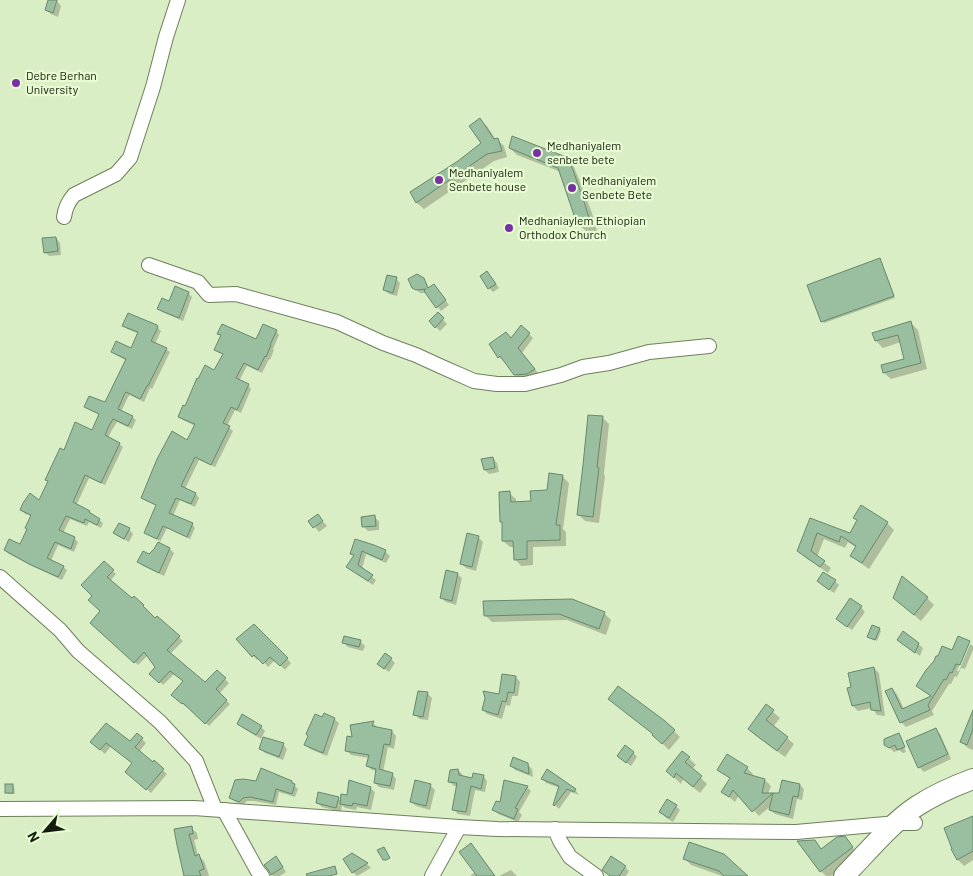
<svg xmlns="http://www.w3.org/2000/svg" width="973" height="876" font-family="Barlow,sans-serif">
	<rect width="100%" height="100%" fill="#daeec5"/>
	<g fill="#0003">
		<polygon points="49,0 57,1 61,6 58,17 51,14 46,10"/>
		<polygon points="480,120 487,126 496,140 497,139 504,146 507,157 494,161 424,209 417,203 411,192 459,162 483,143"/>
		<polygon points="510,148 566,158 573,165 579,179 592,213 597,231 586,231 578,224 561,172 517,155"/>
		<polygon points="56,238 60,243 61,255 49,256 45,252"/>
		<polygon points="881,261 895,298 824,323 822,321"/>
		<polygon points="487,272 491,277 499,288 493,292 489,288"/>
		<polygon points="421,277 426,282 429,289 438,290 449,305 441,311 427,293 420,293 412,285"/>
		<polygon points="396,279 400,283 397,296 389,294 385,290"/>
		<polygon points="188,293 192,297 183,321 162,312 159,309"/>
		<polygon points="438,314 447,324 440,331 430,321"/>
		<polygon points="911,323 918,330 927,369 891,379 884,373 906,360 901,342 883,348 876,341"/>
		<polygon points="124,326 156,326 161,331 155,344 166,349 170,352 152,389 150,388 144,402 130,395 128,397 121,412 132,417 136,420 132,429 117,422 112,430 108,438 119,444 123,447 105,485 89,478 76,506 89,512 103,523 101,528 89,522 87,526 70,519 63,533 74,538 78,542 74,552 58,545 51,561 63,567 67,570 62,580 34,567 9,554 5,550 21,546 28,530 31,516 25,514 22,510 40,502 64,452 93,431 100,415 89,410 85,406 106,404 127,361 116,355 112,352 131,350 139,334 127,329"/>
		<polygon points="276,331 279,335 273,349 274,350 270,360 269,359 262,373 247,366 239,381 248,385 251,389 241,413 235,410 227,426 233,431 215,467 199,460 185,489 196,494 199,498 195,507 180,500 173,516 192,524 195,528 190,539 167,528 159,544 170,549 174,553 164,576 143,566 139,562 150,555 155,550 160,541 150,536 146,532 157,506 146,501 143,498 188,442 195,426 183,420 180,417 215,371 224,355 216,349 222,336 219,333 257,341"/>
		<polygon points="529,334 533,338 522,353 538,373 532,378 519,379 505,360 504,361 499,357 490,345"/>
		<polygon points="602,417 609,424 604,474 605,476 599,523 585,521 578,514"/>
		<polygon points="493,458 497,463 499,472 489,474 485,470"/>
		<polygon points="562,476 569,483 563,529 566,532 566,546 533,547 533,565 521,566 515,559 515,547 510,547 503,541 509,493 516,499 516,503 532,502 548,491"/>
		<polygon points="318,516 327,526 319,532 310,521"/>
		<polygon points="374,517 379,521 379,530 368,531 364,527"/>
		<polygon points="811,519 850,534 887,523 894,530 869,569 859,562 852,556 857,548 848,542 845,548 824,539 817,557 831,568 828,573 806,558 799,551"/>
		<polygon points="129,529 133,534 129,542 119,537 115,533"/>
		<polygon points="478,537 483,542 476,571 466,568 461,564"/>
		<polygon points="356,541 385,551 390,556 386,563 366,554 362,569 376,580 373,585 352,571 348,566 354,556 352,554"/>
		<polygon points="104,563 116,574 110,581 132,599 134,598 155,619 157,617 183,641 170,654 205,684 217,672 229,683 219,694 230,704 209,726 188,706 186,707 173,695 184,682 174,674 163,685 151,674 157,667 148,655 138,665 92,623 102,611 94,596"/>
		<polygon points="457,574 462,578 456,605 446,602 441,598"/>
		<polygon points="818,581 835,581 839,585 834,593"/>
		<polygon points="894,598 927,598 934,605 921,621"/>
		<polygon points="861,607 865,612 852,630 842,623"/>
		<polygon points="604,613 611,620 606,635 567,620 492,622 485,615"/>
		<polygon points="254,625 291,663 285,670 275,660 268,667 260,658 257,660 238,640"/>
		<polygon points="879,629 881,631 877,641 871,638"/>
		<polygon points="958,638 970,643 968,643 957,671 959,671 970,644 973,646 973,650 965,669 961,668 957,677 955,676 951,684 949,684 932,711 934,715 906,727 901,722 887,692 892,689 897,694 904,709 932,697 923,691 918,686 927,671 935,662 937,657 938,658 943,647 953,652"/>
		<polygon points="360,641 365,646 363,651 348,647 344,643"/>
		<polygon points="903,644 918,644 923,648 920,656"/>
		<polygon points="391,659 395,663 389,672 383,668"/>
		<polygon points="874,668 879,673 885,716 877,715 872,708 858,711 853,706 853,688"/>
		<polygon points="516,677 520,682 518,696 512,696 510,706 506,705 502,719 487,714 483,710 500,696"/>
		<polygon points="428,694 432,698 428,720 419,719 415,714"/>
		<polygon points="766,706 780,718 773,727 787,738 794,744 785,757 756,736 749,729"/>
		<polygon points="973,712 973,750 968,748 961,742"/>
		<polygon points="323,719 334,719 339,723 327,756 310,749 306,745 309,736"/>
		<polygon points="238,723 261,727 265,731 261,739 243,728"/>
		<polygon points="373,723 377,727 377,729 392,731 396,736 394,749 388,747 383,772 392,774 396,779 394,790 379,787 375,783 377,771 372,770 367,766 369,758 351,755 347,751 353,738 351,726"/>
		<polygon points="935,730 940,734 951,759 924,772 919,767"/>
		<polygon points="674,731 680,737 669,750 660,741"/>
		<polygon points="899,734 902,738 900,738 906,752 903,753 899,750 894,752 886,745"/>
		<polygon points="137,735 146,743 139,752 153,763 154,762 167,774 151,793 131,775 133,763 111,746 105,754 91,742 131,743"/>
		<polygon points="283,744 287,749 283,760 265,753 260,749"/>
		<polygon points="633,752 637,757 631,766 623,760"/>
		<polygon points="689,758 696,765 692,769 707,784 700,793 683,779 681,784 667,771"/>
		<polygon points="528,765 532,769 533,777 515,770 511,766"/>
		<polygon points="747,768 753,774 751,776 765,780 771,786 768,794 772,794 774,796 780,794 800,785 804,789 802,800 797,799 793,819 775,814 770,810 772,805 759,816 739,795 735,802 723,792 731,779 719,770"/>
		<polygon points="458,770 462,774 463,777 473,780 483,776 487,781 485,792 475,790 470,816 458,814 453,809 457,786 454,786 449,781"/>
		<polygon points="542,778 575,790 579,795 571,792 559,809 555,805 560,788 546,783"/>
		<polygon points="291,782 298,789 295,797 279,792 276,805 254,801 247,801 243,805 234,801 230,797"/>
		<polygon points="13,785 14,787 15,794 8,794 6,792"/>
		<polygon points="430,785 435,790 430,810 416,806 411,802"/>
		<polygon points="527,787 531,791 519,812 522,815 518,822 498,814 494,810 501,804"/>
		<polygon points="370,788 375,792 371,810 357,807 356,810 345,808 342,805 341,812 322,807 317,803 338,798 341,801 348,796"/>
		<polygon points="676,806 680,810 673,822 665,817 661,812"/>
		<polygon points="973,818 973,860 964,866 958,860 953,850"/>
		<polygon points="191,828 197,833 198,839 194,840 198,855 204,861 209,875 208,876 185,876 176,830"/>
		<polygon points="844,838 859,855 831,876 826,876 821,871 800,842 814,842 822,850"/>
		<polygon points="476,850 495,876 470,876 475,872"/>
		<polygon points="352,855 367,864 371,868 357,876 353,872"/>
		<polygon points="276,858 280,862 286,872 280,876 273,876 272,874"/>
		<polygon points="685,859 746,876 722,876 691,865"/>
		<polygon points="625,867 629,871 626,876 611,876"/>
		<polygon points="511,870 517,876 499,876"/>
	</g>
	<g fill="#9abfa0" stroke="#66896c">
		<polygon points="48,0 57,0 53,13 45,10"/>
		<polygon points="480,118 494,139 498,138 502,151 487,154 416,203 410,192 458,161 481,143 469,126"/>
		<polygon points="512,136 566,157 573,170 585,205 591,224 577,224 558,168 509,148"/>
		<polygon points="56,237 58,251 44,253 42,238"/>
		<polygon points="880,258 894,296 821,322 807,285"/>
		<polygon points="487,271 496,284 488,289 480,276"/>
		<polygon points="417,274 424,278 428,288 434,284 446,300 436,308 424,291 426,289 416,290 412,288 408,279"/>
		<polygon points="387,275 397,277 393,293 383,290"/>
		<polygon points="175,286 189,292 179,318 157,309 162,298 169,301"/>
		<polygon points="438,312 444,318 435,328 429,321"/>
		<polygon points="128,313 157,325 158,327 151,341 167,348 148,386 147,386 140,399 126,392 125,393 118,409 133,416 128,426 113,419 109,426 105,435 120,443 101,483 85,475 73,502 90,511 89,512 100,519 97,525 85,519 84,523 66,516 59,530 75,537 71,549 55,542 47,558 64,566 58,577 29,564 4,550 9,539 20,544 27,529 25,528 31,515 20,510 23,503 30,493 39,500 48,481 45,480 60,448 64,450 75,422 92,430 99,414 84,407 89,396 105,402 126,359 111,352 116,341 131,348 138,332 122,326"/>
		<polygon points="911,321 921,363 883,373 881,365 904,359 898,335 875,341 872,333"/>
		<polygon points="222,324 256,339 263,324 277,330 270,345 271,345 266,357 265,356 258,370 244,363 236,378 249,384 237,410 231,407 223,423 230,426 211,465 195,457 181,486 196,493 191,504 176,498 169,513 193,523 187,537 163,526 157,539 144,533 156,505 141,498 157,459 172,431 187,440 195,424 178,417 183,405 185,406 197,378 198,379 205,365 214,370 223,354 214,350 221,335 217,334"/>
		<polygon points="521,325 530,333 518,348 535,369 527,374 514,375 500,356 498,358 489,344 506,332 511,338"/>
		<polygon points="588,415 603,416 597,467 599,468 593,517 577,515 583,465"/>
		<polygon points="493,457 495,468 484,470 481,459"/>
		<polygon points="549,473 563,475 556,525 560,525 560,540 527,541 527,559 514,560 513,541 502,541 502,522 500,522 499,492 510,491 511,502 531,501 530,491 547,490"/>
		<polygon points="861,505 888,522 862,563 850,556 856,546 841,536 839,542 817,533 811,551 825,561 820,567 797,551 810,518 850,533 857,520 853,518"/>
		<polygon points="318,514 323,521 313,528 308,521"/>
		<polygon points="375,515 376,526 362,527 361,517"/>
		<polygon points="119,523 130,528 124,539 113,533"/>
		<polygon points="467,533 479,536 472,567 460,564"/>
		<polygon points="355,539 374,545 386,550 382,560 362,551 358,565 373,575 368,581 346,567 354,555 350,554"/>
		<polygon points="158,542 170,548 159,573 137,562 143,551 149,554 154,549"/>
		<polygon points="104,561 114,570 107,577 132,598 134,596 144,605 143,606 155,618 157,616 180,636 167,650 205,682 217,670 226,678 216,689 227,700 205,724 183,703 182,704 171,695 183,681 170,671 159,683 149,674 155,667 144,652 134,663 90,623 100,611 88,600 92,596 81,585"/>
		<polygon points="446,570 458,573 452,601 440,598"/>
		<polygon points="823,572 836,580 829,590 817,581"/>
		<polygon points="902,576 928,597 914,615 893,598"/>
		<polygon points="850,598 862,606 847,627 836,619"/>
		<polygon points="572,599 605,612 599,629 559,614 484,616 483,601"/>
		<polygon points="254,624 288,658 280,666 270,657 263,664 254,655 252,657 236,639"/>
		<polygon points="872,625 880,628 875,640 867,637"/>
		<polygon points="903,631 919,643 915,653 897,640"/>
		<polygon points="344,636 361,640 359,647 342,643"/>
		<polygon points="958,636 970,641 960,665 956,664 952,673 950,672 946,680 944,679 928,705 930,710 900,723 885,691 892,688 902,709 931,696 916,686 926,670 934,661 936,656 938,656 942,646 952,650"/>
		<polygon points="385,653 392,658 384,669 377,664"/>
		<polygon points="874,667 881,711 871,710 870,702 852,706 847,688 851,687 848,673"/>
		<polygon points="502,674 516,676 514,693 508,692 506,702 502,701 498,715 482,710 485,698 483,691 499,694"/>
		<polygon points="618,686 665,721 675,730 662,744 652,735 653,734 608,699"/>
		<polygon points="418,691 428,692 423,717 413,715"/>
		<polygon points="766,704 774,710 766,720 788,737 777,751 748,729"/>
		<polygon points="973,710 973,729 967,745 960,742"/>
		<polygon points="324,713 335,718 323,753 304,745 308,736 306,734 315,714 322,717"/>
		<polygon points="242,714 262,726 256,735 237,724"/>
		<polygon points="374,721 372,726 392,730 390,745 384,744 379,769 393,773 390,786 374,783 376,769 366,766 369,755 345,751 347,736 352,737 350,725"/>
		<polygon points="106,723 130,741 137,733 143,738 135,747 153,762 154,760 164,769 146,790 125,772 132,763 106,743 100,750 90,742"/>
		<polygon points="936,728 948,754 918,768 906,741"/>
		<polygon points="899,733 905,747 897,750 895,745 889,748 884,745 884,739"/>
		<polygon points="263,737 284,743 279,757 259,749"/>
		<polygon points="625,745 634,752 626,763 617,756"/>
		<polygon points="682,751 690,757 685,762 702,776 693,787 676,773 674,778 666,771"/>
		<polygon points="727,754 748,767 744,773 765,779 762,793 773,793 752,812 733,790 729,797 721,792 730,778 717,770"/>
		<polygon points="513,757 528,763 529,774 510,766"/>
		<polygon points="261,768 292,781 292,783 295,784 292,794 276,789 273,802 250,797 243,798 239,802 229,798 235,780 243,779 256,781"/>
		<polygon points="458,769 459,775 472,778 473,773 484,775 481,789 471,786 466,812 452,810 457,783 448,782 450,770"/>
		<polygon points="547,769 576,789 574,792 567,789 554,806 553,805 559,786 541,779"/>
		<polygon points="349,780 371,787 367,806 353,803 352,806 340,804 341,794 347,795"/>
		<polygon points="415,780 431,784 426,806 410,802"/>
		<polygon points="504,780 528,786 515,808 518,809 514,819 492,810 496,801 500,802"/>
		<polygon points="782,780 800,784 798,797 793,796 789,815 769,810 773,793 779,793"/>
		<rect x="5" y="784" width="8" height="9"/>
		<polygon points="318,792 339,797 336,808 316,803"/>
		<polygon points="667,799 677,805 669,818 659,812"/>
		<polygon points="973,816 973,851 957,860 951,849 952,849 944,828"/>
		<polygon points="192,826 193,834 189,834 195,856 199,854 204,869 199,871 201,876 184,876 177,845 174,829"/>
		<polygon points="845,836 853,847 820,872 797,841 815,840 821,849 837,837"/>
		<polygon points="689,842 724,854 748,876 724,876 719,871 683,859"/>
		<polygon points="471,843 495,876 477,876 459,852"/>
		<polygon points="384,847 390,858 386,860 383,860 377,850"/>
		<polygon points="352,853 368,863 352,873 343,859"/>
		<polygon points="276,856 283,867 271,875 269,871 264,865"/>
		<polygon points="611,856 626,866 619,876 610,876 602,870"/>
		<polygon points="335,866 337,874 329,876 307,876 306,874"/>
	</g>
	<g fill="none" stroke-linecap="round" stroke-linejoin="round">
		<defs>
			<g id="minor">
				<path d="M64,217c1,-9 4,-15 10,-22l42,-21 14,-16 23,-71 13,-50 12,-37"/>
				<polyline points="149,265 198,282 209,295 236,294 337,322 383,343 416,355 440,366 474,381 497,384 525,384 561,375 583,367 609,363 649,352 709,346"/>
				<polyline points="0,577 60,630 78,651 160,722 196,761 215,809"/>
				<polyline points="0,809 194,808 459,827 497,829 796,832 897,823 915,823"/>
				<polyline points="224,810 257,870 262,876"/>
				<polyline points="555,829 560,841 570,857 596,876"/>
				<polyline points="432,876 459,827"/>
			</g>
			<path id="highway" d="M844,876c22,-22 47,-53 73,-70 17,-11 37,-20 56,-27"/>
		</defs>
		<use href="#minor" stroke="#6e805b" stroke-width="16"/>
		<use href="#highway" stroke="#6e805b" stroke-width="22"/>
		<use href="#minor" stroke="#fff" stroke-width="14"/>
		<use href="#highway" stroke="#fff" stroke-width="20"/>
	</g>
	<g fill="#7731a4" stroke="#e7fcd2" stroke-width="2">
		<circle cx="16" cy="83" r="5"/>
		<circle cx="537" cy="153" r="5"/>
		<circle cx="439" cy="180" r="5"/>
		<circle cx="572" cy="188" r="5"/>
		<circle cx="509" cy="228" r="5"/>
	</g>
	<g text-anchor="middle" stroke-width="4.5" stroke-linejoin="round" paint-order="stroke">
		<g font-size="12" fill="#151c0d" stroke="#e7fcd2" text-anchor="start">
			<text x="26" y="80">Debre Berhan<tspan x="26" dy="14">University</tspan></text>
			<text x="547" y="150">Medhaniyalem<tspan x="547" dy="14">senbete bete</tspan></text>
			<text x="449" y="177">Medhaniyalem<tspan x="449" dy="14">Senbete house</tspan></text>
			<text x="582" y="185">Medhaniyalem<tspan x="582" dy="14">Senbete Bete</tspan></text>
			<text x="519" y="225">Medhaniaylem Ethiopian<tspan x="519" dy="14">Orthodox Church</tspan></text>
		</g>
	</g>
	<g transform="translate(45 831) rotate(242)" stroke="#e7fcd2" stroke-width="4" paint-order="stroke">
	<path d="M0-4L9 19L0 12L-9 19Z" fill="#151c0d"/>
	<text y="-8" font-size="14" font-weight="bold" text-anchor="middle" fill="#151c0d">N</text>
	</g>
</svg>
